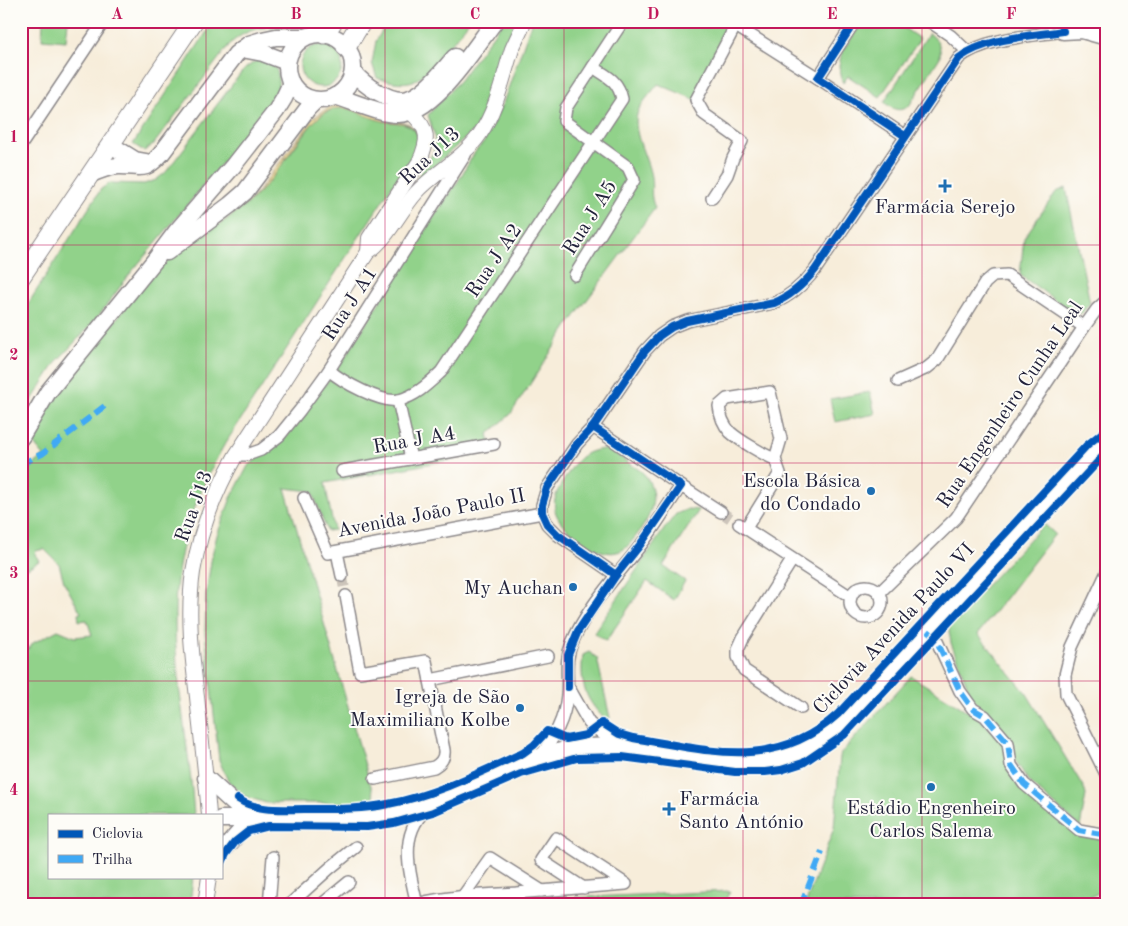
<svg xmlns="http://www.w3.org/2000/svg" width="1128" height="926" font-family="'Old Standard TT',serif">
	<rect width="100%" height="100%" fill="#fdfcf7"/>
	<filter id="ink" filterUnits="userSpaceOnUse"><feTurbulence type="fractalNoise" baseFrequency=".02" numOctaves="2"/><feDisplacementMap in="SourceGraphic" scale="10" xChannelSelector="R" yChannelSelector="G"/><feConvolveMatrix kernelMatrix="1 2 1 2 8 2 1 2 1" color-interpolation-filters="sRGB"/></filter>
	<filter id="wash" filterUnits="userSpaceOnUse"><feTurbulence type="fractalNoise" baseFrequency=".0096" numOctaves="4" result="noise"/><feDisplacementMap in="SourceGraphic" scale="20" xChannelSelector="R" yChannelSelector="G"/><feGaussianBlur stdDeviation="1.12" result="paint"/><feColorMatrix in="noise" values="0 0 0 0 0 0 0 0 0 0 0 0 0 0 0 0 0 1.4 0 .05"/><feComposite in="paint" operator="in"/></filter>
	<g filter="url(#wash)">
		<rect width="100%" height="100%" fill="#f7edda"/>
		<g fill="#91d28a" stroke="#5a7a62">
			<polygon points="43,21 68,21 66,41 42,39"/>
			<path d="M214,21h104c-33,14 -60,-5 -89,24l-76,100 -9,6 -11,-7z"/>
			<path d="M388,21h81c-10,13 -43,57 -56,60 -11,4 -25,0 -36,-3l-5,-15 4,-22z"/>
			<polygon points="503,21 520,21 498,83 480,125 413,185 434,151 435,137 428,115 460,80"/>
			<path d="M532,21h206l-42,79 -38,-16c-6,8 -14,16 -19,25 -10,20 9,48 12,68 2,13 -2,17 4,31l-88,119 -57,88 -22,19 5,18 -168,31 9,47 -7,1 -15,-40 -27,-3 90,312 -29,3h-80l-22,-7 -16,-15 -9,-21 -14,-127 1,-39 6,-39 5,-20 14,-37 17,-32 37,-28 60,-80 69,-112 43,-63 18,-31 9,-10 19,-39z"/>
			<polygon points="864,21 894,21 920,39 880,97 848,76 843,83 839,66 842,51"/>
			<path d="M929,33c9,7 12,12 11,24l-31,49c-10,7 -17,3 -25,-4z"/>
			<circle cx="321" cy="66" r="21"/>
			<path d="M257,60c22,1 22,13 21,29l-51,68 -98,118 -35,47 -37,39 -36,56v-102l80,-126 9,-6 34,1 12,-4 10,-8 75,-99 5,-5z"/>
			<path d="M336,108c15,-2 30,6 45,12 8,3 18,1 26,5 27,13 -1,45 -13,58l-171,264c-29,52 -48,107 -48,167 -1,67 15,134 19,201h-145v62h144l-3,28h-169v-261l8,5 4,-6 25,-13 17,7 17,-2 -5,-15 -8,1 -1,-7 3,-1 -17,-31 -5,-18 -15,-15 -8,2 -1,3 4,7 -18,11v-44l4,-5 -4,-6v-42l23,-19 -15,-18 25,-42 99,-122 26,-23 51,-34 20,-15 25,-28 39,-53 10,-8z"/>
			<polygon points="1066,188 1090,303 1082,313 1075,314 1020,275 1024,238 1056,192"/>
			<polygon points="870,392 875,414 835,422 830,399"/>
			<path d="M605,449c10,3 18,10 26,16 4,2 9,5 13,9 19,23 4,48 -12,67 -4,5 -9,10 -15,11 -19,6 -59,-24 -62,-42 -3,-14 7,-27 14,-38 9,-15 18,-22 36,-23z"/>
			<polygon points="688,509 699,510 663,566 685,581 674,600 647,581 606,641 594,633 665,528 676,514"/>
			<polygon points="1044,524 1055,534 978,634 1027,694 1084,788 1086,795 1080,827 1029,782 1014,758 977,704 970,693 951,643 949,631 950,624"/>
			<path d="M589,652l8,6 13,60 -2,4c-22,-20 -29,-38 -25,-67z"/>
			<polygon points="911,676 980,719 1006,745 1008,767 1075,830 1107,836 1107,889 1073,905 805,905 834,828 840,757 841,753"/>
			<polygon points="730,891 723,905 446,905 450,903"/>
		</g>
		<path fill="#eeda9e" stroke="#887e6c" d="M342,104l67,20c7,5 13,11 12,20 -1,8 -18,32 -22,40l-5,-1c11,-12 41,-49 12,-59 -9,-2 -18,-1 -27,-4 -19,-5 -33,-19 -53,-8 -17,9 -38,45 -50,61 -16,21 -35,37 -57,51l20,-15 19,-17 54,-73 17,-12z"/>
	</g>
	<g filter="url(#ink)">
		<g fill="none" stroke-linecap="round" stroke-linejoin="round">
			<g stroke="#ccc4ba" stroke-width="11" stroke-dasharray="11 5.5" stroke-linecap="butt">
				<polyline points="721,512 739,524"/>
				<polyline points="342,576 346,596"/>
			</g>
			<defs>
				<g id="minor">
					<polyline points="728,21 818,78"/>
					<polyline points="855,21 818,78 905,136"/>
					<polyline points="929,21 951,36 968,52"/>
					<polyline points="21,145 104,21"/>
					<polyline points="712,198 727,175 733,158 742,141 704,114 696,100 738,21"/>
					<polyline points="575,275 634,180 628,167 564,121 566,108 623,21"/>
					<path d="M329,370c12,11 53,34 70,30 17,-4 29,-16 42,-28l181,-273c-4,-19 -14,-22 -29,-32"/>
					<polyline points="898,381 927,368 937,360 985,283 993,276 1007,275 1084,327"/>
					<polyline points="398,400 411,459"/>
					<polyline points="236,455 247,455 261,450 279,436 300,410 329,370 465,155"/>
					<polyline points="342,471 494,444"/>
					<polyline points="681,486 721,512"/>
					<polyline points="304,498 328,553 542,513"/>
					<polyline points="739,524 851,597"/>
					<path d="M746,528l34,-55 -5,-14 6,-20 -11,-47 -43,7 -8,7c1,10 4,18 11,26 9,8 34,23 45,27"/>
					<polyline points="337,552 342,576"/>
					<polyline points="792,560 743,638 738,649 738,657 744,670 801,708"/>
					<polyline points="1107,572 1072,647 1065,675 1066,694 1107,776"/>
					<path d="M616,575l-58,-40 -11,-11 -5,-11v-8l5,-17 30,-44 16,-17 52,-76 14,-15 13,-9 15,-6 87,-18c17,-7 29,-18 41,-33l144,-212c25,-20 73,-22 104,-27"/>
					<circle cx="866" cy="602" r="16"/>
					<polyline points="879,593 956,518 1084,327 1097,309 1107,300"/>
					<path d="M346,596l14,76 66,-11 18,89c1,8 -3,13 -10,17l-59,12"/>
					<polyline points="928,631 935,637 960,691 973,709 985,716 1008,743 1011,765 1024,784 1079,830 1107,835"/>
					<polyline points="430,680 548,656"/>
					<polyline points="569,688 589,723 619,747"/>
					<path d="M540,757c14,-19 25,-38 27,-62 2,-20 -3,-33 5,-52 15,-36 45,-67 68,-97 15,-19 27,-40 41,-60l-88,-59"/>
					<polyline points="463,896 490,858 542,891"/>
					<path d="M417,904c32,-8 65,-9 99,-11 36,-3 73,-6 110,-9l-70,-46 -15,22 43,28"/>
					<polyline points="269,905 273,857"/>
					<polyline points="289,905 330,868 356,847"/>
					<polyline points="321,905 349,882"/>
					<path d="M417,905c-8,-37 -20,-73 14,-100"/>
				</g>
				<g id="tertiary">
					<path d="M368,252l1,-14 50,-76c10,-22 11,-33 -9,-50"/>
					<path d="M209,815c-3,-40 -8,-79 -12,-118 -5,-41 -10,-83 -4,-125 7,-42 22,-80 43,-117l132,-203c19,-12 32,-41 48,-59 19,-21 48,-35 64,-59 17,-25 23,-57 32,-85 4,-9 9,-19 13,-28"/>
					<polyline points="205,905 209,877"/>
				</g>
				<g id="secondary">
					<polyline points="1061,21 1063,31 1082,30 1107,37"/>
					<circle cx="320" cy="67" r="33"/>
					<polyline points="242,49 263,53 287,62"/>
					<path d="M353,72c7,8 14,14 23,19 7,4 18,9 26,9 20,-1 40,-29 53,-43"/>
					<path d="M335,96c17,5 47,19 63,18 36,0 76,-66 97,-93"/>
					<polyline points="111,145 135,160 146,162"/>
					<path d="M91,174c9,-4 17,-7 27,-8 22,-1 25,8 43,-12l75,-100 13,-10 13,-4 14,-3h28"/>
					<polyline points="167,252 230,205 245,192 308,108 316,100"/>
					<polyline points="21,437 48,392 155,260 176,232 233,166 276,111 284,98 291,83"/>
					<polyline points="206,778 251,819 221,853"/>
					<path d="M221,819c27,0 53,-1 80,-1 49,0 87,0 134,-16 47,-16 88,-45 137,-53 78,-14 169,36 239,-3 21,-11 37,-30 54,-47l217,-236 25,-23"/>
				</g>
				<polyline id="primary" points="21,277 194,21"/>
				<g id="trunk">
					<polyline points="324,34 333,21"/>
					<polyline points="346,47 362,21"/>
				</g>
			</defs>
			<use href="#minor" stroke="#8c888a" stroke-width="14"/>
			<use href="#tertiary" stroke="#8c888a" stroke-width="16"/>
			<use href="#secondary" stroke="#8c888a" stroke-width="19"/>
			<use href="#primary" stroke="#8c888a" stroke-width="20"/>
			<use href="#trunk" stroke="#8c888a" stroke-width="21"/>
			<use href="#minor" stroke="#fff" stroke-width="11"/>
			<use href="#tertiary" stroke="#fff" stroke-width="14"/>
			<use href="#secondary" stroke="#fff" stroke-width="16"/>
			<use href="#primary" stroke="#fff" stroke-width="18"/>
			<use href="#trunk" stroke="#fff" stroke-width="19"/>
			<g stroke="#3fa9f5" stroke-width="6" stroke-dasharray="12 6" stroke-linecap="butt">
				<polyline points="21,464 42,454 106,405"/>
				<polyline points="928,631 935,637 960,691 973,709 985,716 1008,743 1011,765 1024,784 1079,830 1107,835"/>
				<polyline points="801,905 822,852"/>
			</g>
			<defs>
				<g id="cycleway">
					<polyline points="855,21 818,78 905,136"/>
					<path d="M616,575l-58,-40 -11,-11 -5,-11v-8l5,-17 30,-44 16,-17 52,-76 14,-15 13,-9 15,-6 87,-18c17,-7 29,-18 41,-33l144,-212c25,-20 73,-22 104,-27"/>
					<polyline points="568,687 568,655 578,631 616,575 640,545 681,486 593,427"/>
					<path d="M238,799c20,13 44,10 66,10 28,0 56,1 84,-5 47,-9 91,-31 135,-51l11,-8 13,-14 19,8 20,-4 16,-12 17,11 14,4c76,12 141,34 205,-24l249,-269 20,-16"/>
					<polyline points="221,865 226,854 235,842 249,831 269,826 367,827 394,823 433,812 521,774 577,758 622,757 735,772 765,772 781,770 803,763 844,735 1107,452"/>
				</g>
			</defs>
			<use href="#cycleway" stroke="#fdfcf7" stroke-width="11"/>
			<use href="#cycleway" stroke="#0057b8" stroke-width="8"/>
		</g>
	</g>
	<path fill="none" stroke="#c2185b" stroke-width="1" stroke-opacity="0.55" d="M206,21v794M385,21v884M564,21v884M743,21v884M922,21v884M21,245h1086M21,463h1086M21,681h1086M206,877v28"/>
	<g fill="#1f6fb2" stroke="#fdfcf7" stroke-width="2">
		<path d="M942.5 178.5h5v5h5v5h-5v5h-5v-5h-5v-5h5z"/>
		<circle cx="871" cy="491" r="5"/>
		<circle cx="573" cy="587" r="5"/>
		<circle cx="520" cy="708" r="5"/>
		<circle cx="931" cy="787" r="5"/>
		<path d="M666.5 801.5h5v5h5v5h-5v5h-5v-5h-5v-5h5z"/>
	</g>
	<g text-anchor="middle" stroke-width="4" stroke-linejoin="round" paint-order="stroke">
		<g font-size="20" fill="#22223b" stroke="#fdfcf7">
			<text transform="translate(429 155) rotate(-43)" y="7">Rua J13</text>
			<text transform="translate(589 217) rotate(-58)" y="7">Rua J A5</text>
			<text transform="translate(493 260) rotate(-56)" y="7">Rua J A2</text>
			<text transform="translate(349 303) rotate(-57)" y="7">Rua J A1</text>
			<text transform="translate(1009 404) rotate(-56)" y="7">Rua Engenheiro Cunha Leal</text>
			<text transform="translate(414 439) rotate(-10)" y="7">Rua J A4</text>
			<text transform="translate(193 506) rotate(-70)" y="7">Rua J13</text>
			<text transform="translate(431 512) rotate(-11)" y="7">Avenida João Paulo II</text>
			<text transform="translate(893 628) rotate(-47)" y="7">Ciclovia Avenida Paulo VI</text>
		</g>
		<g font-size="20" fill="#22223b" stroke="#fdfcf7" text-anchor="end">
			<text x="945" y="213" text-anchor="middle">Farmácia Serejo</text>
			<text x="861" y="487">Escola Básica<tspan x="861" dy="23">do Condado</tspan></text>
			<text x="563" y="594">My Auchan</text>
			<text x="510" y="703">Igreja de São<tspan x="510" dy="23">Maximiliano Kolbe</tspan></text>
			<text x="679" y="805" text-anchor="start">Farmácia<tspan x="679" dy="23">Santo António</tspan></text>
			<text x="931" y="814" text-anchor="middle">Estádio Engenheiro<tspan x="931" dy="23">Carlos Salema</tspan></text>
		</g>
	</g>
	<rect width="1128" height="926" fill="none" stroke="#fdfcf7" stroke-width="55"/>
	<rect x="48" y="814" width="175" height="65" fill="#fdfcf7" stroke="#a5a5ac"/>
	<rect x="58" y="830" width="25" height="8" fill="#0057b8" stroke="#a5a5ac"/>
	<text x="92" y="838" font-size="15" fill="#22223b">Ciclovia</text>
	<rect x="58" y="855" width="25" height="8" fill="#3fa9f5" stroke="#a5a5ac"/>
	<text x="92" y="864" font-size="15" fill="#22223b">Trilha</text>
	<rect x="28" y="28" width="1072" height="870" fill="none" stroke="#c2185b" stroke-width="2"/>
	<g font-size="16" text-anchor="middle" font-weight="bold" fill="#c2185b">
		<text x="117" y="19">A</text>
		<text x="296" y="19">B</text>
		<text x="475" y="19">C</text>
		<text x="653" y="19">D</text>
		<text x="832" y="19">E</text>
		<text x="1011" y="19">F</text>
		<text x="14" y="142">1</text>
		<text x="14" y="360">2</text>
		<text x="14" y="578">3</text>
		<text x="14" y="795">4</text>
	</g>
</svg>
